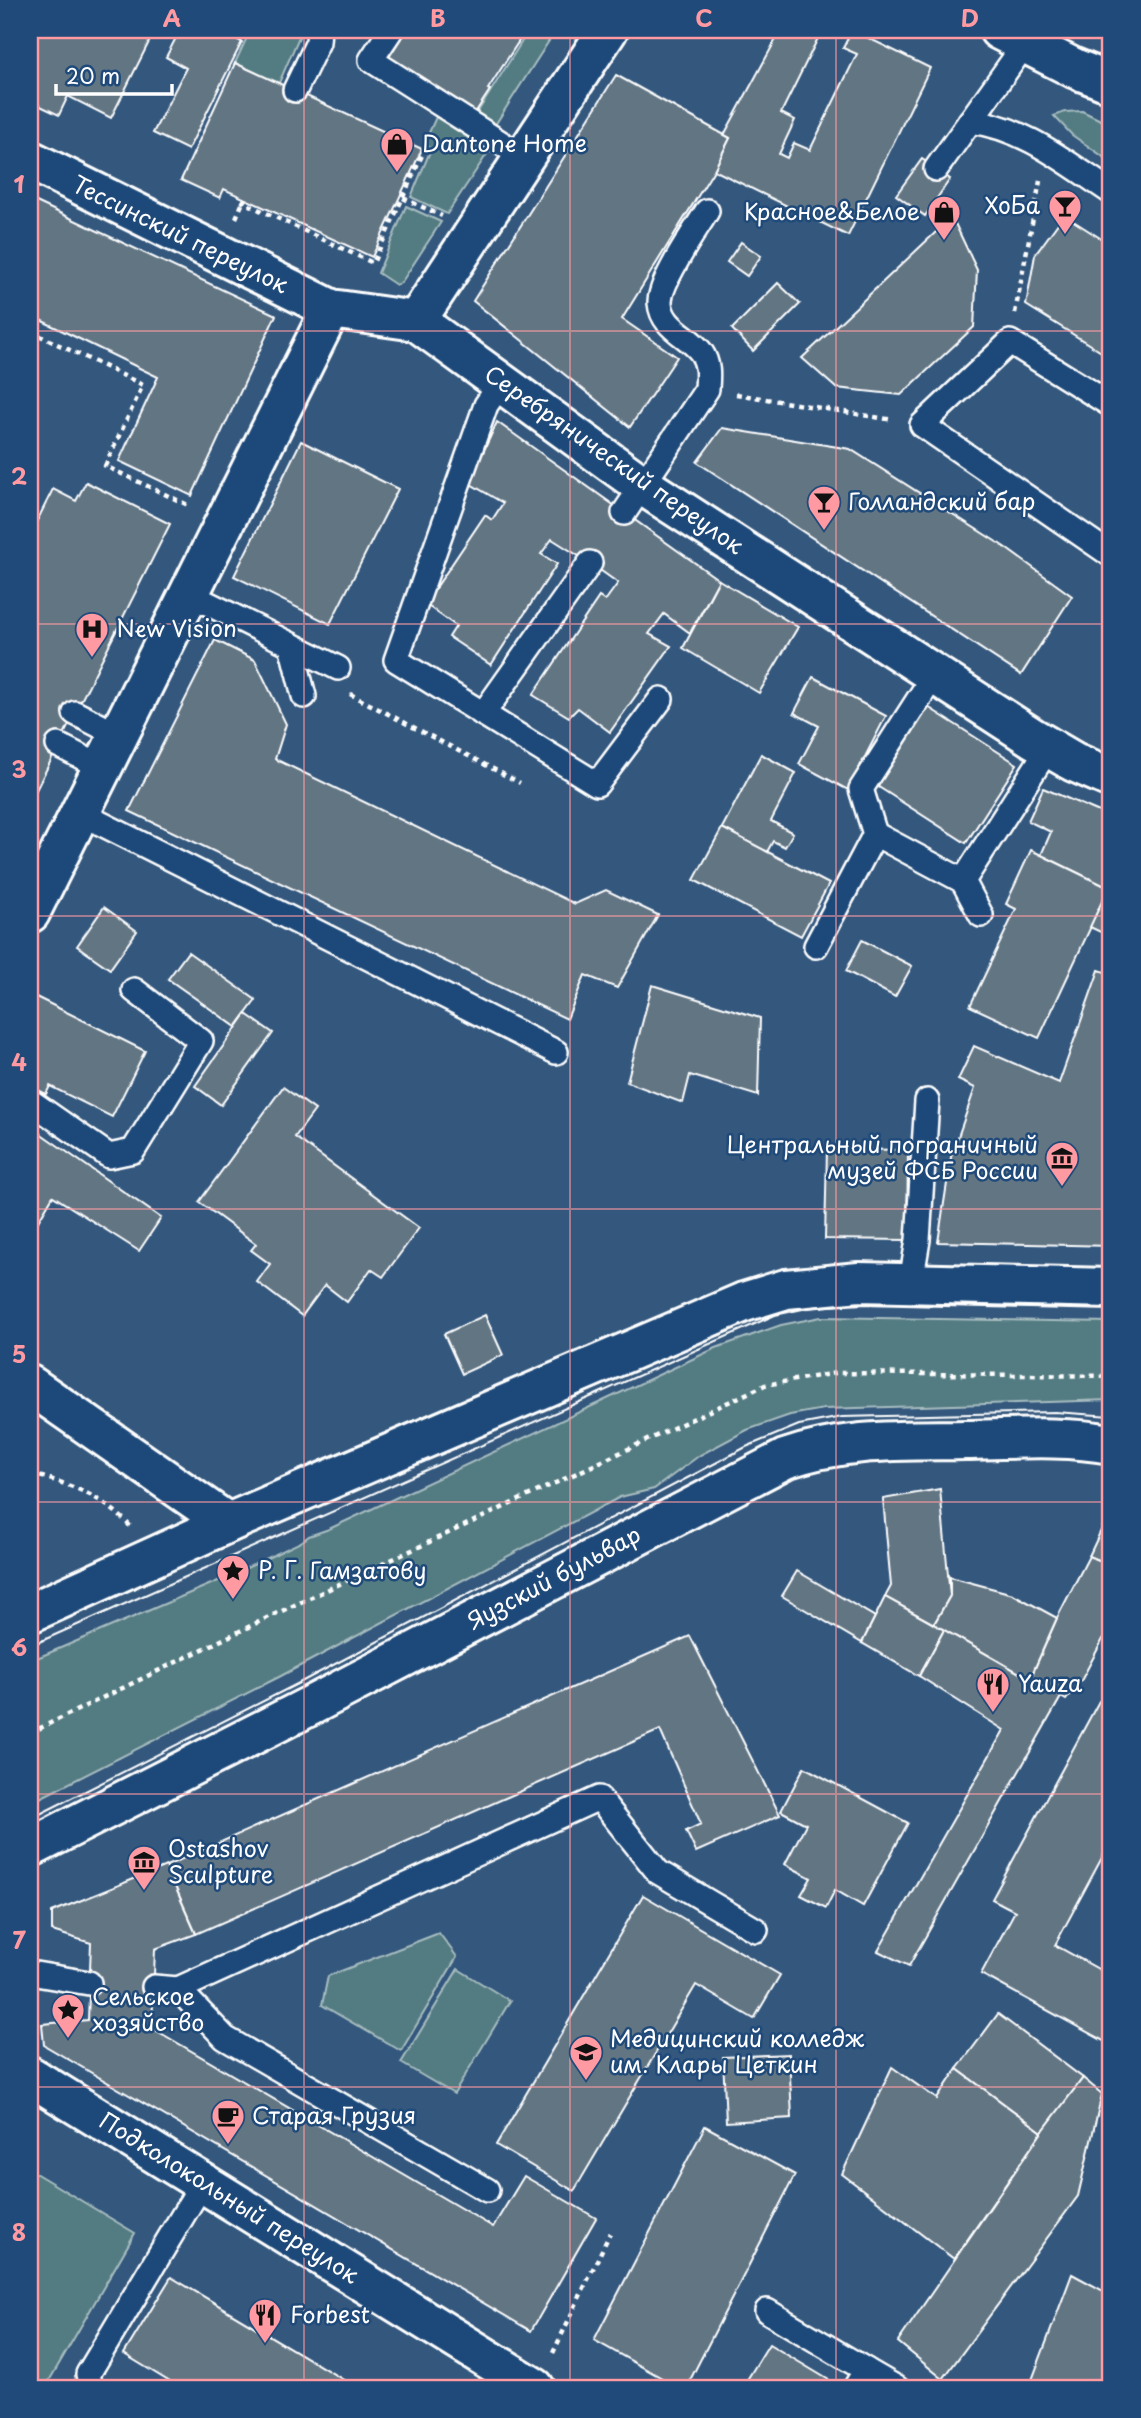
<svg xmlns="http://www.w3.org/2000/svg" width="1141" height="2418" font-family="'Playpen Sans',sans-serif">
	<rect width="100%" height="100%" fill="#33577d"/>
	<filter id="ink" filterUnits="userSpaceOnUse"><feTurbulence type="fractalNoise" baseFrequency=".0143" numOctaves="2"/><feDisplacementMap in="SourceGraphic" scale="14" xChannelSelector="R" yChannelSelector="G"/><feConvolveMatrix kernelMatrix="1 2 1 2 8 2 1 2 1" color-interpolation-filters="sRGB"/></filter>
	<g filter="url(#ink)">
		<g fill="#527b82" stroke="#a8bdc0" stroke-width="2">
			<polygon points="245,30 302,30 279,83 235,63 249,33"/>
			<polygon points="529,30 556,30 495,125 477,113"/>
			<polygon points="1082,111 1111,125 1111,162 1072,135 1054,116 1065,112"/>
			<polygon points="436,117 489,151 447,214 411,197 431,149 424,144"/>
			<polygon points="406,206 441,222 401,283 396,285 378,273"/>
			<polygon points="821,1317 1111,1322 1111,1400 824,1409 790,1415 747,1430 700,1455 654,1489 620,1497 279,1677 30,1803 30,1661 230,1576 301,1542 309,1536 329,1529 716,1348 781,1325"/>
			<polygon points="439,1933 457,1957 401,2051 322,2005 328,1976"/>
			<polygon points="458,1969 510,2001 454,2094 401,2063"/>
			<polygon points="30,2170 135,2233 45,2388 30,2388"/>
		</g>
		<g fill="#627583" stroke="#fff" stroke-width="2">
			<polygon points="30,30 155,30 111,118 68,96 59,115 30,101"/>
			<polygon points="180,30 218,30 242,42 188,150 153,133 186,68 166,57"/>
			<polygon points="406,30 526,30 488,89 490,90 475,113 389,57"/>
			<polygon points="781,30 822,30 781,113 795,120 779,154 787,158 794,143 810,150 857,54 843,48 852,30 930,68 848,236 714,170 730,138 724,135"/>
			<polygon points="235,63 422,149 372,257 224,189 220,198 181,180"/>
			<polygon points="616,75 730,138 714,170 622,319 677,357 630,427 473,301"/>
			<polygon points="922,159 950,179 925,216 896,195"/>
			<polygon points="30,199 276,315 192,496 119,461 158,377 30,315"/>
			<polygon points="1064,215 1111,245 1111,358 1026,305 1035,255"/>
			<polygon points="952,217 977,270 974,327 901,395 836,388 802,358"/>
			<polygon points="741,242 761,256 747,276 727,262"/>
			<polygon points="778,283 800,304 753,351 732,329"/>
			<polygon points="497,422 719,580 690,633 664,614 649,634 671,646 610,732 578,708 569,717 533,695 599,597 605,601 618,583 590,563 552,539 541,554 557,564 491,665 449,637 456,626 425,604 485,515 492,520 503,503 469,483"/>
			<polygon points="722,428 850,449 1003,546 1072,596 1021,675 697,462"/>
			<polygon points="301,441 398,489 330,624 234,576"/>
			<polygon points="86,482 170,524 30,802 30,535 53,489 76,501"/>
			<polygon points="719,580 798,627 759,693 683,648"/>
			<polygon points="215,640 255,660 286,724 275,759 575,904 606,890 658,915 617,988 585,975 567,1019 129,811"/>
			<polygon points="813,677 886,716 848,790 799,764 819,726 794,713"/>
			<polygon points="928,707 1017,764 966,843 877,786"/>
			<polygon points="761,754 796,773 771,821 793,833 785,847 773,841 767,852 722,828"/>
			<polygon points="1043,788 1111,817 1111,882 1109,888 1041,855 1051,832 1028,821"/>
			<polygon points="722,828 829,884 801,936 694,880"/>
			<polygon points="1031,850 1109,888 1039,1038 970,1006 1016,909 1006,904"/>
			<polygon points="1111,882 1111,937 1090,927"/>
			<polygon points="104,907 137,931 110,969 77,946"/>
			<polygon points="862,940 912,966 895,997 846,971"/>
			<polygon points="188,952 256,1000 236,1027 168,979"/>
			<polygon points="1099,970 1111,974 1111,1246 938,1242 951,1157 975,1088 958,1080 974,1046 1059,1083"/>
			<polygon points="652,985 760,1018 758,1096 690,1075 683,1103 627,1082"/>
			<polygon points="36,997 145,1051 112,1117 50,1086 46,1094 30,1086 30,1010"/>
			<polygon points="246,1014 273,1033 221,1105 195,1086"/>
			<polygon points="283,1087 315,1110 295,1137 419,1228 383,1277 371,1269 347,1302 325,1285 302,1316 257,1282 270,1264 251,1250 256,1244 199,1202"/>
			<polygon points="30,1126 161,1218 139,1251 53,1196 30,1235"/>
			<polygon points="827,1149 908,1150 907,1240 825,1239"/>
			<polygon points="485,1315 503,1355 462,1374 444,1334"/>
			<polygon points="940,1489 950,1596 934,1624 885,1597 891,1586 883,1499"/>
			<polygon points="1111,1509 1111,1565 1089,1556"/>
			<polygon points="1089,1556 1111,1565 1111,1624 1082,1679 1066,1700 1030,1679 1057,1618"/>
			<polygon points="797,1571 875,1617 862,1643 782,1596"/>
			<polygon points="950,1577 1013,1594 1057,1618 1030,1679 934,1624 950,1596"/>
			<polygon points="885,1597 944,1630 919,1676 862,1643"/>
			<polygon points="944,1630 1061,1697 909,1966 878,1951 1004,1730 919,1676"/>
			<polygon points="690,1636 780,1815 696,1852 686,1831 701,1824 660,1730 196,1934 166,1866"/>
			<polygon points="1099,1701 1111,1707 1111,1841 1055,1945 1111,1976 1111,2045 981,1974 1015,1911 992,1899"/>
			<polygon points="804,1767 908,1823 863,1906 835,1890 826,1908 801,1895 811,1878 785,1864 806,1824 781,1811"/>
			<polygon points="166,1866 196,1934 155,1949 152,2028 493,2227 524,2176 596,2218 531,2331 44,2045 42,2024 88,2020 91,1943 52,1931 52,1912"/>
			<polygon points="643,1895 780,1975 754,2019 696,1985 574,2191 496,2145"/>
			<polygon points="998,2014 1083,2078 1042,2132 957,2069"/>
			<polygon points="789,2054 792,2118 726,2122 723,2057"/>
			<polygon points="892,2067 937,2099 957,2069 1042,2132 954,2259 842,2174"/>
			<polygon points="1083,2078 1102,2094 1078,2196 943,2379 898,2342 1042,2132"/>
			<polygon points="705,2126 795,2175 686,2388 680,2388 594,2340"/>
			<polygon points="1072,2274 1111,2295 1111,2388 1029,2388"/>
			<polygon points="171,2277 357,2388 180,2388 124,2354"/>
			<polygon points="769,2344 829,2380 824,2388 742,2388"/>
		</g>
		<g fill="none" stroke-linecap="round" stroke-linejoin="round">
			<defs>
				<g id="lane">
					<polyline points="391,30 371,60 523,157"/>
					<polyline points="295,90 318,42 319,30"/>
					<path d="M970,121c54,6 97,42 141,71"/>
					<polyline points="936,169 1025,44"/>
					<polyline points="502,382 486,405 396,660 597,784 661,699"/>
					<polyline points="1111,405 1010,342 922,425 1111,555"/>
					<path d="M624,513l83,-124c1,-13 2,-26 -6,-37 -13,-17 -39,-24 -41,-49 -1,-21 35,-72 47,-92"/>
					<polyline points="189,594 338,668"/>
					<polyline points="291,645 304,696"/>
					<polyline points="75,713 118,735"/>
					<polyline points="483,714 590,563"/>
					<polyline points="58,745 103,768"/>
					<polyline points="80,813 556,1052"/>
					<polyline points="875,834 861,789 934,675"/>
					<polyline points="981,915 963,881 1049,747"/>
					<polyline points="816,946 875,834 963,881"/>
					<polyline points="30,1101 109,1156 133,1151 201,1041 134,990"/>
					<polyline points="911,1282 918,1240 927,1101"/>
					<polyline points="30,1973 89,1983"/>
					<polyline points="154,1987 178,1989 225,2038 487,2190"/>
					<polyline points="178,1989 599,1798 658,1872 756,1930"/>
					<polyline points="767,2311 866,2370 855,2388"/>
					<polyline points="866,2370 897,2388"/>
					<polyline points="91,2388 88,2374 203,2182"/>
				</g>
				<g id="street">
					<polyline points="30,160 331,309 416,321 642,485 1033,738 1074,762 1111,778"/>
					<polyline points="416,321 608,30"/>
					<polyline points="30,913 331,309"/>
					<polyline points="30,1385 228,1523"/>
				</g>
				<g id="secondary">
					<polyline points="999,30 1074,68 1111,83"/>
					<polyline points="30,1613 228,1523 744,1302 786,1289 859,1282 1111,1288"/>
					<path d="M30,1848l282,-143 473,-246c61,-21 118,-18 181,-19 48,-1 98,-5 145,4"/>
					<polyline points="30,2076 535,2388"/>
				</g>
			</defs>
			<use href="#lane" stroke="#fff" stroke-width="28"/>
			<use href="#street" stroke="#fff" stroke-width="44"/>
			<use href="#secondary" stroke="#fff" stroke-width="44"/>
			<g stroke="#fff" stroke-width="4.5" stroke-dasharray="5 5" stroke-linecap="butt">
				<polyline points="403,198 442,216"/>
				<polyline points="245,199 243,202 373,263 424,151"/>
				<polyline points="236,218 243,202"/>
				<polyline points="1015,313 1040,181"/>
				<polyline points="30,331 143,385 105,466 190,506"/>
				<polyline points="736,394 893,420"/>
				<polyline points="350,694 520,783"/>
				<path d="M30,1474c39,9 73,22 100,52"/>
				<polyline points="30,1733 269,1617 765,1385 836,1373 1111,1376"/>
				<polyline points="553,2353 610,2233"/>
			</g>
			<use href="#lane" stroke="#1f4a7a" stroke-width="23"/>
			<use href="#street" stroke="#1f4a7a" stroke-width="38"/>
			<use href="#secondary" stroke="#1f4a7a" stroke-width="38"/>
			<g stroke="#fff" stroke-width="2">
				<polyline points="30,1646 775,1315 812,1307 863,1304 1111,1310"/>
				<polyline points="30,1819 301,1682 746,1447 799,1425 842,1417 1055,1412 1111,1416"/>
			</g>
		</g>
	</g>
	<path fill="none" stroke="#ff9aa2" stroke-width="2" stroke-opacity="0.55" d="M304,30v2358M570,30v2358M836,30v2358M30,331h1081M30,624h1081M30,916h1081M30,1209h1081M30,1502h1081M30,1794h1081M30,2087h1081"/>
	<defs>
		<symbol id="shop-pin" viewBox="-11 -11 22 30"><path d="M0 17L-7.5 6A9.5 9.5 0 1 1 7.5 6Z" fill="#ff9aa2" stroke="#1f4a7a"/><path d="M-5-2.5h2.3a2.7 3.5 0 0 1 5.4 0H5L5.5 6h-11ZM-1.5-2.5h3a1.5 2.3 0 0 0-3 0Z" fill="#111"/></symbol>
		<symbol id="bar-pin" viewBox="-11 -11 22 30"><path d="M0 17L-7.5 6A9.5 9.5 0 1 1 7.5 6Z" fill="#ff9aa2" stroke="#1f4a7a"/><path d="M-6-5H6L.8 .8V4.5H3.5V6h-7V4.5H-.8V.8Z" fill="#111"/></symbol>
		<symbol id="hospital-pin" viewBox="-11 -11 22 30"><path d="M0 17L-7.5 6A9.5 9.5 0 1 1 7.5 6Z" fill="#ff9aa2" stroke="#1f4a7a"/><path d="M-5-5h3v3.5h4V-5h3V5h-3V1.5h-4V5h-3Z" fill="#111"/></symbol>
		<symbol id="museum-pin" viewBox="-11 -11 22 30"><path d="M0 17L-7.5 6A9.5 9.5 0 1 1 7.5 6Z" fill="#ff9aa2" stroke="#1f4a7a"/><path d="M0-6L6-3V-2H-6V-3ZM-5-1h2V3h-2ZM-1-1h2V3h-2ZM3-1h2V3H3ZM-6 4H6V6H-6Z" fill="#111"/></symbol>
		<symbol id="sight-pin" viewBox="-11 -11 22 30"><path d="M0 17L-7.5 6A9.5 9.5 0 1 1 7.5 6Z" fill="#ff9aa2" stroke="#1f4a7a"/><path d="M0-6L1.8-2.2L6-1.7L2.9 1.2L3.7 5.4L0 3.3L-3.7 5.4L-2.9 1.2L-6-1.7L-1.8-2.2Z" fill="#111"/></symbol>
		<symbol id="restaurant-pin" viewBox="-11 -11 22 30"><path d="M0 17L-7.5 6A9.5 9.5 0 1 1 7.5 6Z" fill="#ff9aa2" stroke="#1f4a7a"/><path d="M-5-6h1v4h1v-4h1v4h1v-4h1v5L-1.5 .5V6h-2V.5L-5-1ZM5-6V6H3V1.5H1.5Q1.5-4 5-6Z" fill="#111"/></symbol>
		<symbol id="university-pin" viewBox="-11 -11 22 30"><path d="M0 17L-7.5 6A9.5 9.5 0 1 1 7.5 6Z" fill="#ff9aa2" stroke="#1f4a7a"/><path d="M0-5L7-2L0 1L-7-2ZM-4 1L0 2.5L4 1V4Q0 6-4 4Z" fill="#111"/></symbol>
		<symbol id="cafe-pin" viewBox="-11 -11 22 30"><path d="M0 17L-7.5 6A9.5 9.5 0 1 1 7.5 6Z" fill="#ff9aa2" stroke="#1f4a7a"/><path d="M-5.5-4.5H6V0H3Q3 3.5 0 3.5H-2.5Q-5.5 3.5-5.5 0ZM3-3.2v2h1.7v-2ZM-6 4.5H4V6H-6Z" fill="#111"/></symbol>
	</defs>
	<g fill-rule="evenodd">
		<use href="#shop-pin" x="378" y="125" width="38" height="52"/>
		<use href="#bar-pin" x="1046" y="187" width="38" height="52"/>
		<use href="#shop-pin" x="925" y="193" width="38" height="52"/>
		<use href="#bar-pin" x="805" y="483" width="38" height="52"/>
		<use href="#hospital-pin" x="73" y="610" width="38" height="52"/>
		<use href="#museum-pin" x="1043" y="1139" width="38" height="52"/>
		<use href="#sight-pin" x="214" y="1552" width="38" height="52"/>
		<use href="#restaurant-pin" x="974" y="1665" width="38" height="52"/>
		<use href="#museum-pin" x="125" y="1843" width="38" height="52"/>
		<use href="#sight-pin" x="49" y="1991" width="38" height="52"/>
		<use href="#university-pin" x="567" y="2033" width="38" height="52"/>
		<use href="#cafe-pin" x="209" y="2097" width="38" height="52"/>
		<use href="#restaurant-pin" x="246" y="2296" width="38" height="52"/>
	</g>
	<g text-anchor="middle" stroke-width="5" stroke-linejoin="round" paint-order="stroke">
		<g font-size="23" fill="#fff" stroke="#1f4a7a" text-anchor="start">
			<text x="422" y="152">Dantone Home</text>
			<text x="1040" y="214" text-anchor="end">ХоБа</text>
			<text x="920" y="220" text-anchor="end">Красное&amp;Белое</text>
			<text x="848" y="510">Голландский бар</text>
			<text x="116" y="637">New Vision</text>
			<text x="1038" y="1153" text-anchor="end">Центральный пограничный<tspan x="1038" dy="26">музей ФСБ России</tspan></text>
			<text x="258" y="1579">Р. Г. Гамзатову</text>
			<text x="1018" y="1692">Yauza</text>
			<text x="168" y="1857">Ostashov<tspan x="168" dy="26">Sculpture</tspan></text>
			<text x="92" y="2005">Сельское<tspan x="92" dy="26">хозяйство</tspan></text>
			<text x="610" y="2047">Медицинский колледж<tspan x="610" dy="26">им. Клары Цеткин</tspan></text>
			<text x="252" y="2124">Старая Грузия</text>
			<text x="290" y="2323">Forbest</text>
		</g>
		<g font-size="23" fill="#fff" stroke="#1f4a7a">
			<text transform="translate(180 235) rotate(26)" y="8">Тессинский переулок</text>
			<text transform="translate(614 460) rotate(35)" y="8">Серебрянический переулок</text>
			<text transform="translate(554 1578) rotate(-28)" y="8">Яузский бульвар</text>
			<text transform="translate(229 2198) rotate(32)" y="8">Подколокольный переулок</text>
		</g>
	</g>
	<rect width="1141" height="2418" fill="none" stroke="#1f4a7a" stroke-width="77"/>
	<path d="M56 84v10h116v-10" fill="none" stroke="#ffffff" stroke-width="3.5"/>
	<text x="66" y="84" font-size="21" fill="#ffffff" stroke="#1f4a7a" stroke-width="5" paint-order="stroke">20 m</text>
	<rect x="38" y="38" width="1064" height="2342" fill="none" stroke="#ff9aa2" stroke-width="2.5"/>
	<g font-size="23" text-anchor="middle" font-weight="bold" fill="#ff9aa2">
		<text x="172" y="27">A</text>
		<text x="438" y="27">B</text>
		<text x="704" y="27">C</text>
		<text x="970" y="27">D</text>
		<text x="19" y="193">1</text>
		<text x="19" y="485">2</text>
		<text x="19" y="778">3</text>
		<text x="19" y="1071">4</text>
		<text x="19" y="1363">5</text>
		<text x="19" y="1656">6</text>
		<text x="19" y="1949">7</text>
		<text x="19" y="2241">8</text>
	</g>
</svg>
